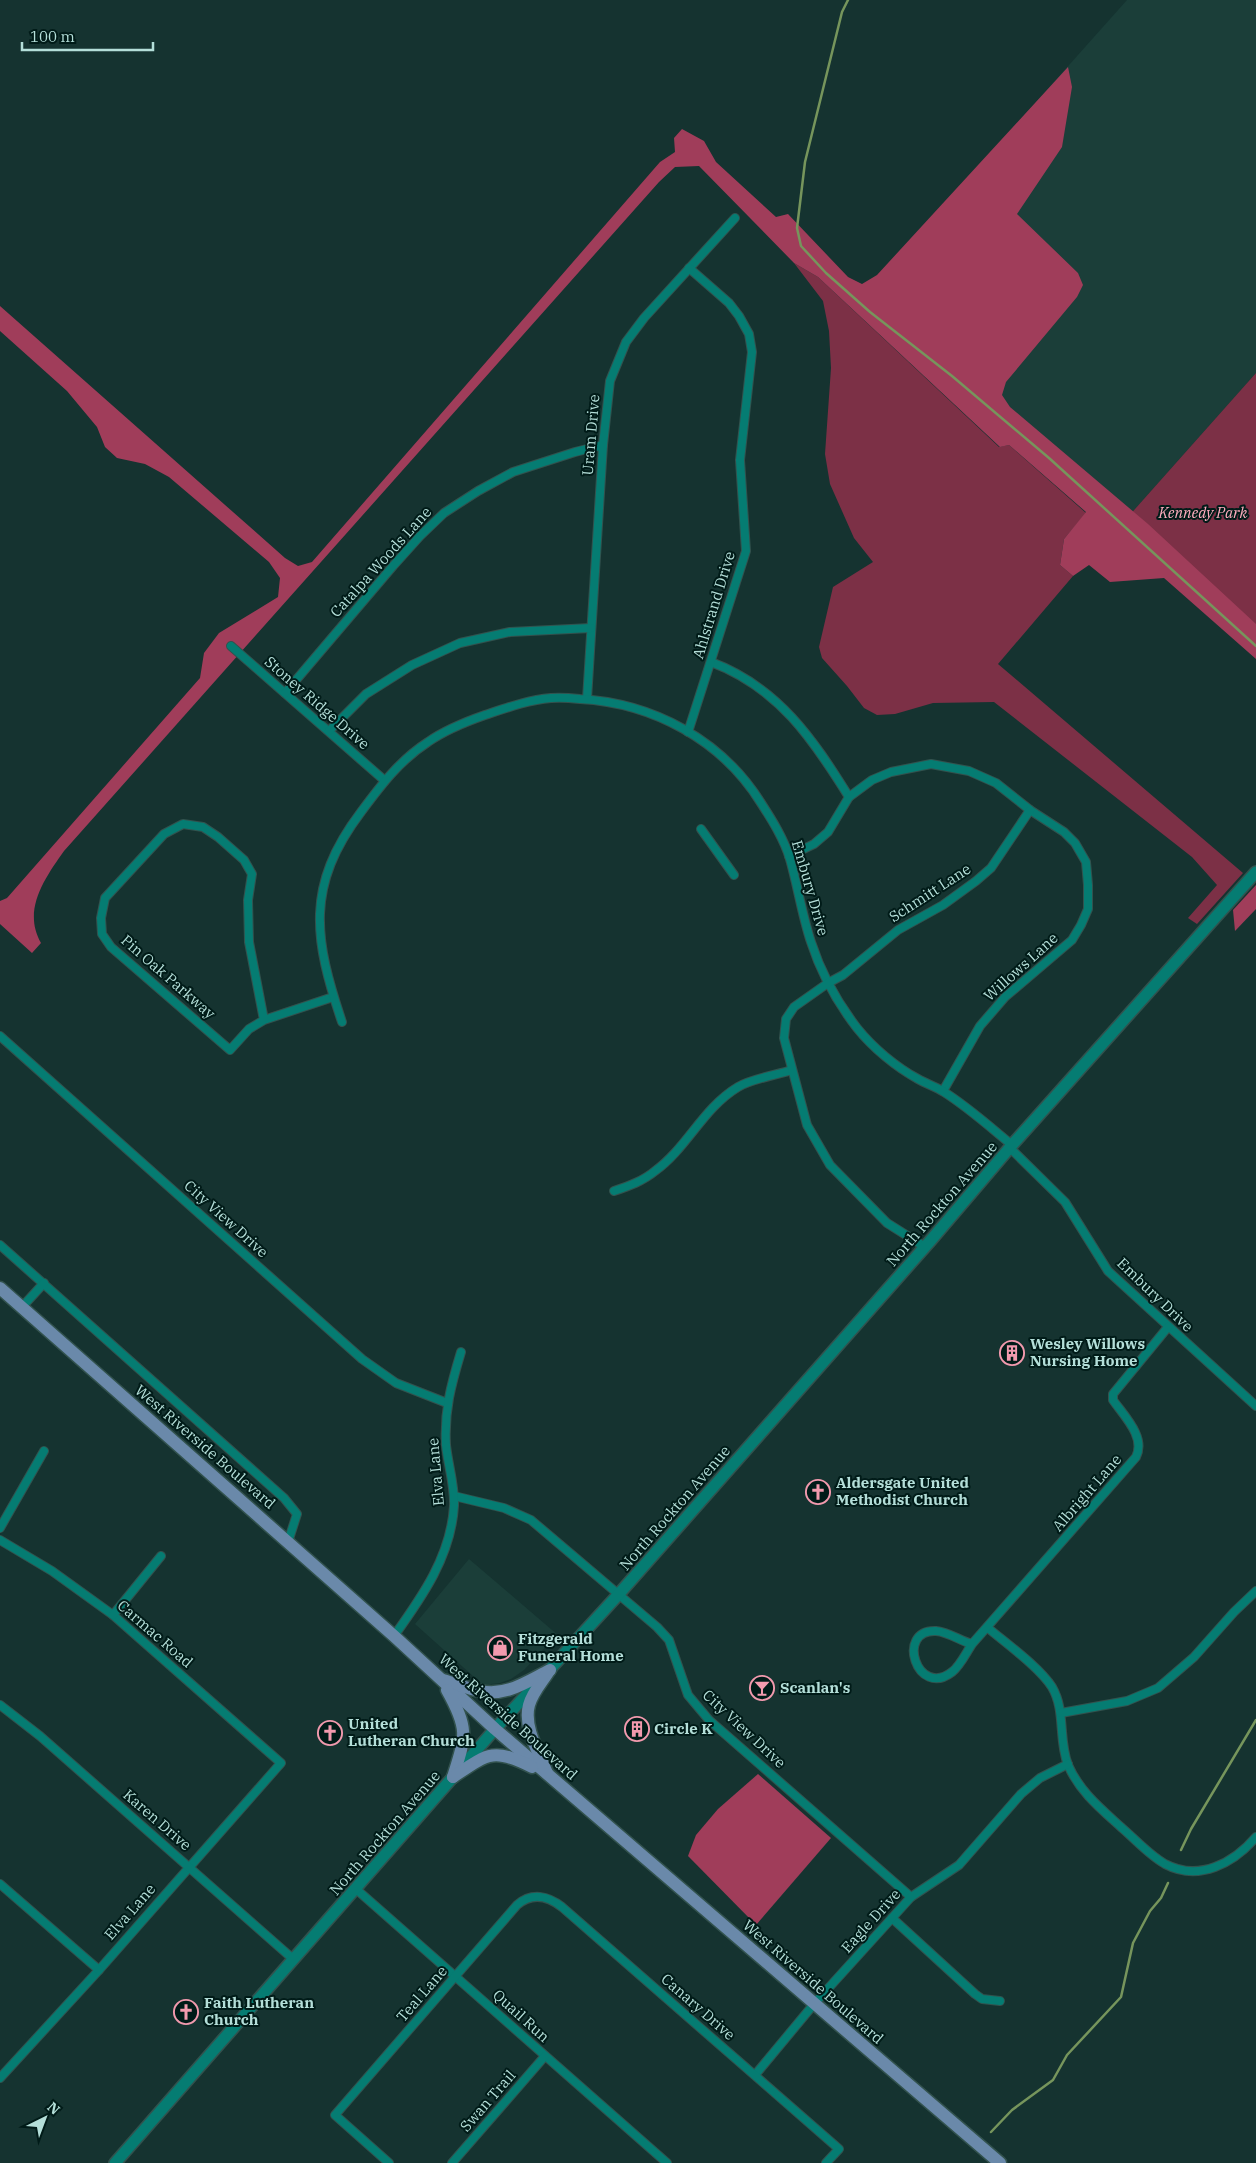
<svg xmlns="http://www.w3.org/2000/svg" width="1256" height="2163" font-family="'IBM Plex Serif',serif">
	<rect width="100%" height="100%" fill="#153330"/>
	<g fill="#1b3e39">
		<polygon points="1127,0 1256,0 1256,373 1127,518 871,287"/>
		<polygon points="469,1559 559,1636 551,1641 524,1670 511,1679 500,1683 483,1685 415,1624"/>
	</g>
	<g fill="#7c3046">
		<polygon points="794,263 818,277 999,447 1009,445 1086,513 1064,539 1060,565 1073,576 998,664 1243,873 1197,924 1188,918 1217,885 1192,857 994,702 933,703 895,714 877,715 864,708 847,686 822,658 819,647 833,587 873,562 854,538 830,484 825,454 831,368 829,331 823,301"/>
		<polygon points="1256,373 1256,631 1127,518"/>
	</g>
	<g fill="#a03d5a">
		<path d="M1068,67l4,20 -10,60 -45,67 61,59 5,12 -6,12 -71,85 -4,13 8,12 138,117 108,100v35l-92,-81 -54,4 -21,-17 -16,11 -13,-11 4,-26 22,-27 -77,-67 -9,2 -182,-170 -24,-14 -95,-97 -24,1 -16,15 -595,669c-19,27 -42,59 -23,92l-9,10 -32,-29v-23l7,-3 193,-220 4,-25 15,-20 59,-36 2,-19 -11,-16 -100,-85 -24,-13 -28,-6 -12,-11 -8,-20 -30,-36 -67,-60v-25l285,252 13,8 14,-4 348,-400 15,-10 -1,-14 8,-9 22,12 12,21 60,55 12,-3 60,63 14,7 15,-9z"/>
		<polygon points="1256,885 1256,909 1235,931 1233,910"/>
		<polygon points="758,1774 831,1838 756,1925 688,1856 696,1835 718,1809"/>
	</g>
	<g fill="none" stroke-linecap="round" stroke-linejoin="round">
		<g stroke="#76955c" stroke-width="2.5">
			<polyline points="848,0 842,12 805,162 797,228 801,246 826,273 870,312 952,376 1049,458 1256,646"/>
			<polyline points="1181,1850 1191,1829 1256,1720"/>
			<polyline points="991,2132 1012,2110 1053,2080 1067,2055 1121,1997 1133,1943 1150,1911 1161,1898 1168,1883"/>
		</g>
		<defs>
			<g id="street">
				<polyline points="231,646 384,780"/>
				<path d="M711,662c67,25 102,77 138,135"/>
				<polyline points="285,693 393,566 420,536 444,513 478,491 513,472 575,452 603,445"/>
				<polyline points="587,699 603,445 610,381 626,342 644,318 735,218"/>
				<polyline points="329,731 366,694 412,665 460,643 510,632 591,628"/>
				<polyline points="688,732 746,551 740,460 752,352 749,334 739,316 729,303 689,268"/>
				<polyline points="701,829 734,875"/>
				<polyline points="789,856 814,844 828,832 849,797 872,780 891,772 931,764 969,771 996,783 1030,810 1064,832 1075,843 1086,862 1088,885 1088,909 1081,925 1072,940 1005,997 980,1026 943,1091"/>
				<polyline points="264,1020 249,942 248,900 252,874 244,860 218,837 203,827 183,824 164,834 105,898 101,918 102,934 111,947 230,1050 249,1029 264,1020 333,997"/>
				<path d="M342,1022c-28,-83 -37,-136 19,-210 20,-27 39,-52 67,-70 17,-12 37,-20 57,-27 21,-7 43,-15 66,-17 10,-1 20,0 29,1 73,4 142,41 181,104 11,17 23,36 29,56 8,28 12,56 21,83 10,31 26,60 46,86 16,20 39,39 61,51 9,5 18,8 26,13 24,15 46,35 68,53"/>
				<polyline points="0,1036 362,1359 396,1383 447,1403"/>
				<polyline points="1009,1147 1065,1202 1108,1271 1256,1406"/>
				<path d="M614,1191c15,-5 29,-10 41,-20 32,-23 48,-63 83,-84 13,-8 38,-12 54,-17"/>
				<polyline points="0,1245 284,1498 297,1514 288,1542"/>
				<polyline points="925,1247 887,1223 830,1165 807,1125 784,1038 786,1019 794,1007 828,983 843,975 898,930 943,905 976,881 991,868 1030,810"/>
				<polyline points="22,1307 44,1283"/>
				<polyline points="454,1496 504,1508 531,1520 657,1627 669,1640 688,1695 709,1720 911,1897"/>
				<polyline points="0,1528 44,1451"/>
				<polyline points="0,1540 52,1571 113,1615 281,1763 99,1970 0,2078"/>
				<polyline points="113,1615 161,1556"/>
				<path d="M988,1628c19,16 51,39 64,59 14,24 6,52 16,78 12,27 32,43 54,63 14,12 27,27 43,36 34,18 69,-1 91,-27"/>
				<path d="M394,1636c28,-39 57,-80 60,-130 1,-20 -6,-41 -8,-61 -2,-34 5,-60 15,-93"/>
				<path d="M972,1644c-12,-3 -23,-12 -36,-13 -41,-2 -19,68 16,41 8,-6 14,-19 20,-28l164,-187c10,-20 -12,-41 -23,-57v-6l55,-67"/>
				<polyline points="0,1705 40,1736 293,1959"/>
				<polyline points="1061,1713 1127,1701 1158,1688 1194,1657 1234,1612 1256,1591"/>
				<polyline points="0,1884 99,1970"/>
				<polyline points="356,1889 667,2163"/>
				<polyline points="892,1918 975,1994 982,1999 1000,2001"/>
				<polyline points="755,2075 814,2004 911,1897 959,1865 1021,1794 1040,1778 1068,1764"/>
				<path d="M389,2163l-54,-48 182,-210c15,-13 31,-9 45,2l277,242 -13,14"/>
				<polyline points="452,2163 545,2056"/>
			</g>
			<polyline id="secondary" points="115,2163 495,1729 618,1595 931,1240 1012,1145 1256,872"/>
			<g id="primary">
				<polyline points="0,1288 394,1636 495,1729 1000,2163"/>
				<path d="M443,1680c12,3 25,9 37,11 26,6 48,-10 70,-21"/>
				<path d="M447,1690c22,39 19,46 6,87"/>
				<path d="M547,1773c-8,-20 -24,-46 -18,-68 3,-12 13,-23 20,-34"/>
				<path d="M453,1777c34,-23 40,-30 79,-10"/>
			</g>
		</defs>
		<use href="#street" stroke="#32524e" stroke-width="10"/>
		<use href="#secondary" stroke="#32524e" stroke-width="14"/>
		<use href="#primary" stroke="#32524e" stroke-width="15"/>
		<use href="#street" stroke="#057c72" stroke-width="8"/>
		<use href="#secondary" stroke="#057c72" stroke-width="11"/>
		<use href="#primary" stroke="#6a89aa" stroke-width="12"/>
	</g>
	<defs>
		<symbol id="building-ring" viewBox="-11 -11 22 22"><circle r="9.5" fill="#001b18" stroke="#f29aae" stroke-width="1.5"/><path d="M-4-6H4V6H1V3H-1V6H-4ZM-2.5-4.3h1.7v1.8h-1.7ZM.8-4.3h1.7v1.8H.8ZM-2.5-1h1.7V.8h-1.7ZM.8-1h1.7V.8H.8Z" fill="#f29aae"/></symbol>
		<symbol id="church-ring" viewBox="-11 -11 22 22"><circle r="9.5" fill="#001b18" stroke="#f29aae" stroke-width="1.5"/><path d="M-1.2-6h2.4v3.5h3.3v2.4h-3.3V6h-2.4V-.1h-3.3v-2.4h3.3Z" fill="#f29aae"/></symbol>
		<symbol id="shop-ring" viewBox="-11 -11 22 22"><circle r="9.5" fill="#001b18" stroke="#f29aae" stroke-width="1.5"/><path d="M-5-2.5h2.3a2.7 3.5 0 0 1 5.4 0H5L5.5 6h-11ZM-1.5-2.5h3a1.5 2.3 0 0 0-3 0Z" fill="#f29aae"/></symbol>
		<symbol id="bar-ring" viewBox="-11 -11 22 22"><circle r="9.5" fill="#001b18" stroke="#f29aae" stroke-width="1.5"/><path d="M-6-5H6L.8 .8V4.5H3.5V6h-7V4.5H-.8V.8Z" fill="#f29aae"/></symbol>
	</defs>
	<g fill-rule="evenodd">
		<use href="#building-ring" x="998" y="1339" width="28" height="28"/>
		<use href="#church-ring" x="804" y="1478" width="28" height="28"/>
		<use href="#shop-ring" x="486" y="1634" width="28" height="28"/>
		<use href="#bar-ring" x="748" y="1674" width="28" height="28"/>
		<use href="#building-ring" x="623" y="1715" width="28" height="28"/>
		<use href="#church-ring" x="316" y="1719" width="28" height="28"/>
		<use href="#church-ring" x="172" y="1998" width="28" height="28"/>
	</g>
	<g text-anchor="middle" stroke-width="4" stroke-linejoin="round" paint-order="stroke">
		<g font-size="15" fill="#b4dfd9" stroke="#001b18">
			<text transform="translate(591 435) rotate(-85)" y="5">Uram Drive</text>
			<text transform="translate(381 562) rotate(-48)" y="5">Catalpa Woods Lane</text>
			<text transform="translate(714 605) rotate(-73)" y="5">Ahlstrand Drive</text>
			<text transform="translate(317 703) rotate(41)" y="5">Stoney Ridge Drive</text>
			<text transform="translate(810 888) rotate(74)" y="5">Embury Drive</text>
			<text transform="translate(930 893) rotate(-33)" y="5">Schmitt Lane</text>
			<text transform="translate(1021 967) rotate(-42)" y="5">Willows Lane</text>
			<text transform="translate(168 977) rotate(41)" y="5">Pin Oak Parkway</text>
			<text transform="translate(942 1204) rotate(-49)" y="5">North Rockton Avenue</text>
			<text transform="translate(226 1219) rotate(42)" y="5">City View Drive</text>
			<text transform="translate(1155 1295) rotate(44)" y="5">Embury Drive</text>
			<text transform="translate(205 1447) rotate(41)" y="5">West Riverside Boulevard</text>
			<text transform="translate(436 1472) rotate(-95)" y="5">Elva Lane</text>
			<text transform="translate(1087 1493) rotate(-49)" y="5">Albright Lane</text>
			<text transform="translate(675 1508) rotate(-49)" y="5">North Rockton Avenue</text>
			<text transform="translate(155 1634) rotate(41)" y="5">Carmac Road</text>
			<text transform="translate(508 1717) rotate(42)" y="5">West Riverside Boulevard</text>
			<text transform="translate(744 1729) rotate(43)" y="5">City View Drive</text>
			<text transform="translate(157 1820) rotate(41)" y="5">Karen Drive</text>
			<text transform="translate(385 1833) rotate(-49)" y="5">North Rockton Avenue</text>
			<text transform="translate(130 1912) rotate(-49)" y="5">Elva Lane</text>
			<text transform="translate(871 1921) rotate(-48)" y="5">Eagle Drive</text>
			<text transform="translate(813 1982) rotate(41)" y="5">West Riverside Boulevard</text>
			<text transform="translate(422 1994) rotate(-49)" y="5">Teal Lane</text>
			<text transform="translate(698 2007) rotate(41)" y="5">Canary Drive</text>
			<text transform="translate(521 2016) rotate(42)" y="5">Quail Run</text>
			<text transform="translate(488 2101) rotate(-49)" y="5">Swan Trail</text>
		</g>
		<g font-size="15" font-style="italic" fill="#feacbe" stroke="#001b18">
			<text x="1203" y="518">Kennedy Park</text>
		</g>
		<g font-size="15" font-weight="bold" fill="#b4dfd9" stroke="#001b18" text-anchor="start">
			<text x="1030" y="1349">Wesley Willows<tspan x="1030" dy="17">Nursing Home</tspan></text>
			<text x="836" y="1488">Aldersgate United<tspan x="836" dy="17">Methodist Church</tspan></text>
			<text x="518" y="1644">Fitzgerald<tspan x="518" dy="17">Funeral Home</tspan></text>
			<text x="780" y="1693">Scanlan's</text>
			<text x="348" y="1729">United<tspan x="348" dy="17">Lutheran Church</tspan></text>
			<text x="654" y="1734">Circle K</text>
			<text x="204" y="2008">Faith Lutheran<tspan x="204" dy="17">Church</tspan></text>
		</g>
	</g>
	<g transform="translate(45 2118) rotate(42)" stroke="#001b18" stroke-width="4" paint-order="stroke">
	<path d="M0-4L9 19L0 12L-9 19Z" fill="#b4dfd9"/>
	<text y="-8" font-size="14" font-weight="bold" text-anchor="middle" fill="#b4dfd9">N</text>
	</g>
	<path d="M22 42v8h131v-8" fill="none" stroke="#b4dfd9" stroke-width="2.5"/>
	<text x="30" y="42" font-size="15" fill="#b4dfd9" stroke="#001b18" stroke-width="4" paint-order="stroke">100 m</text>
</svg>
